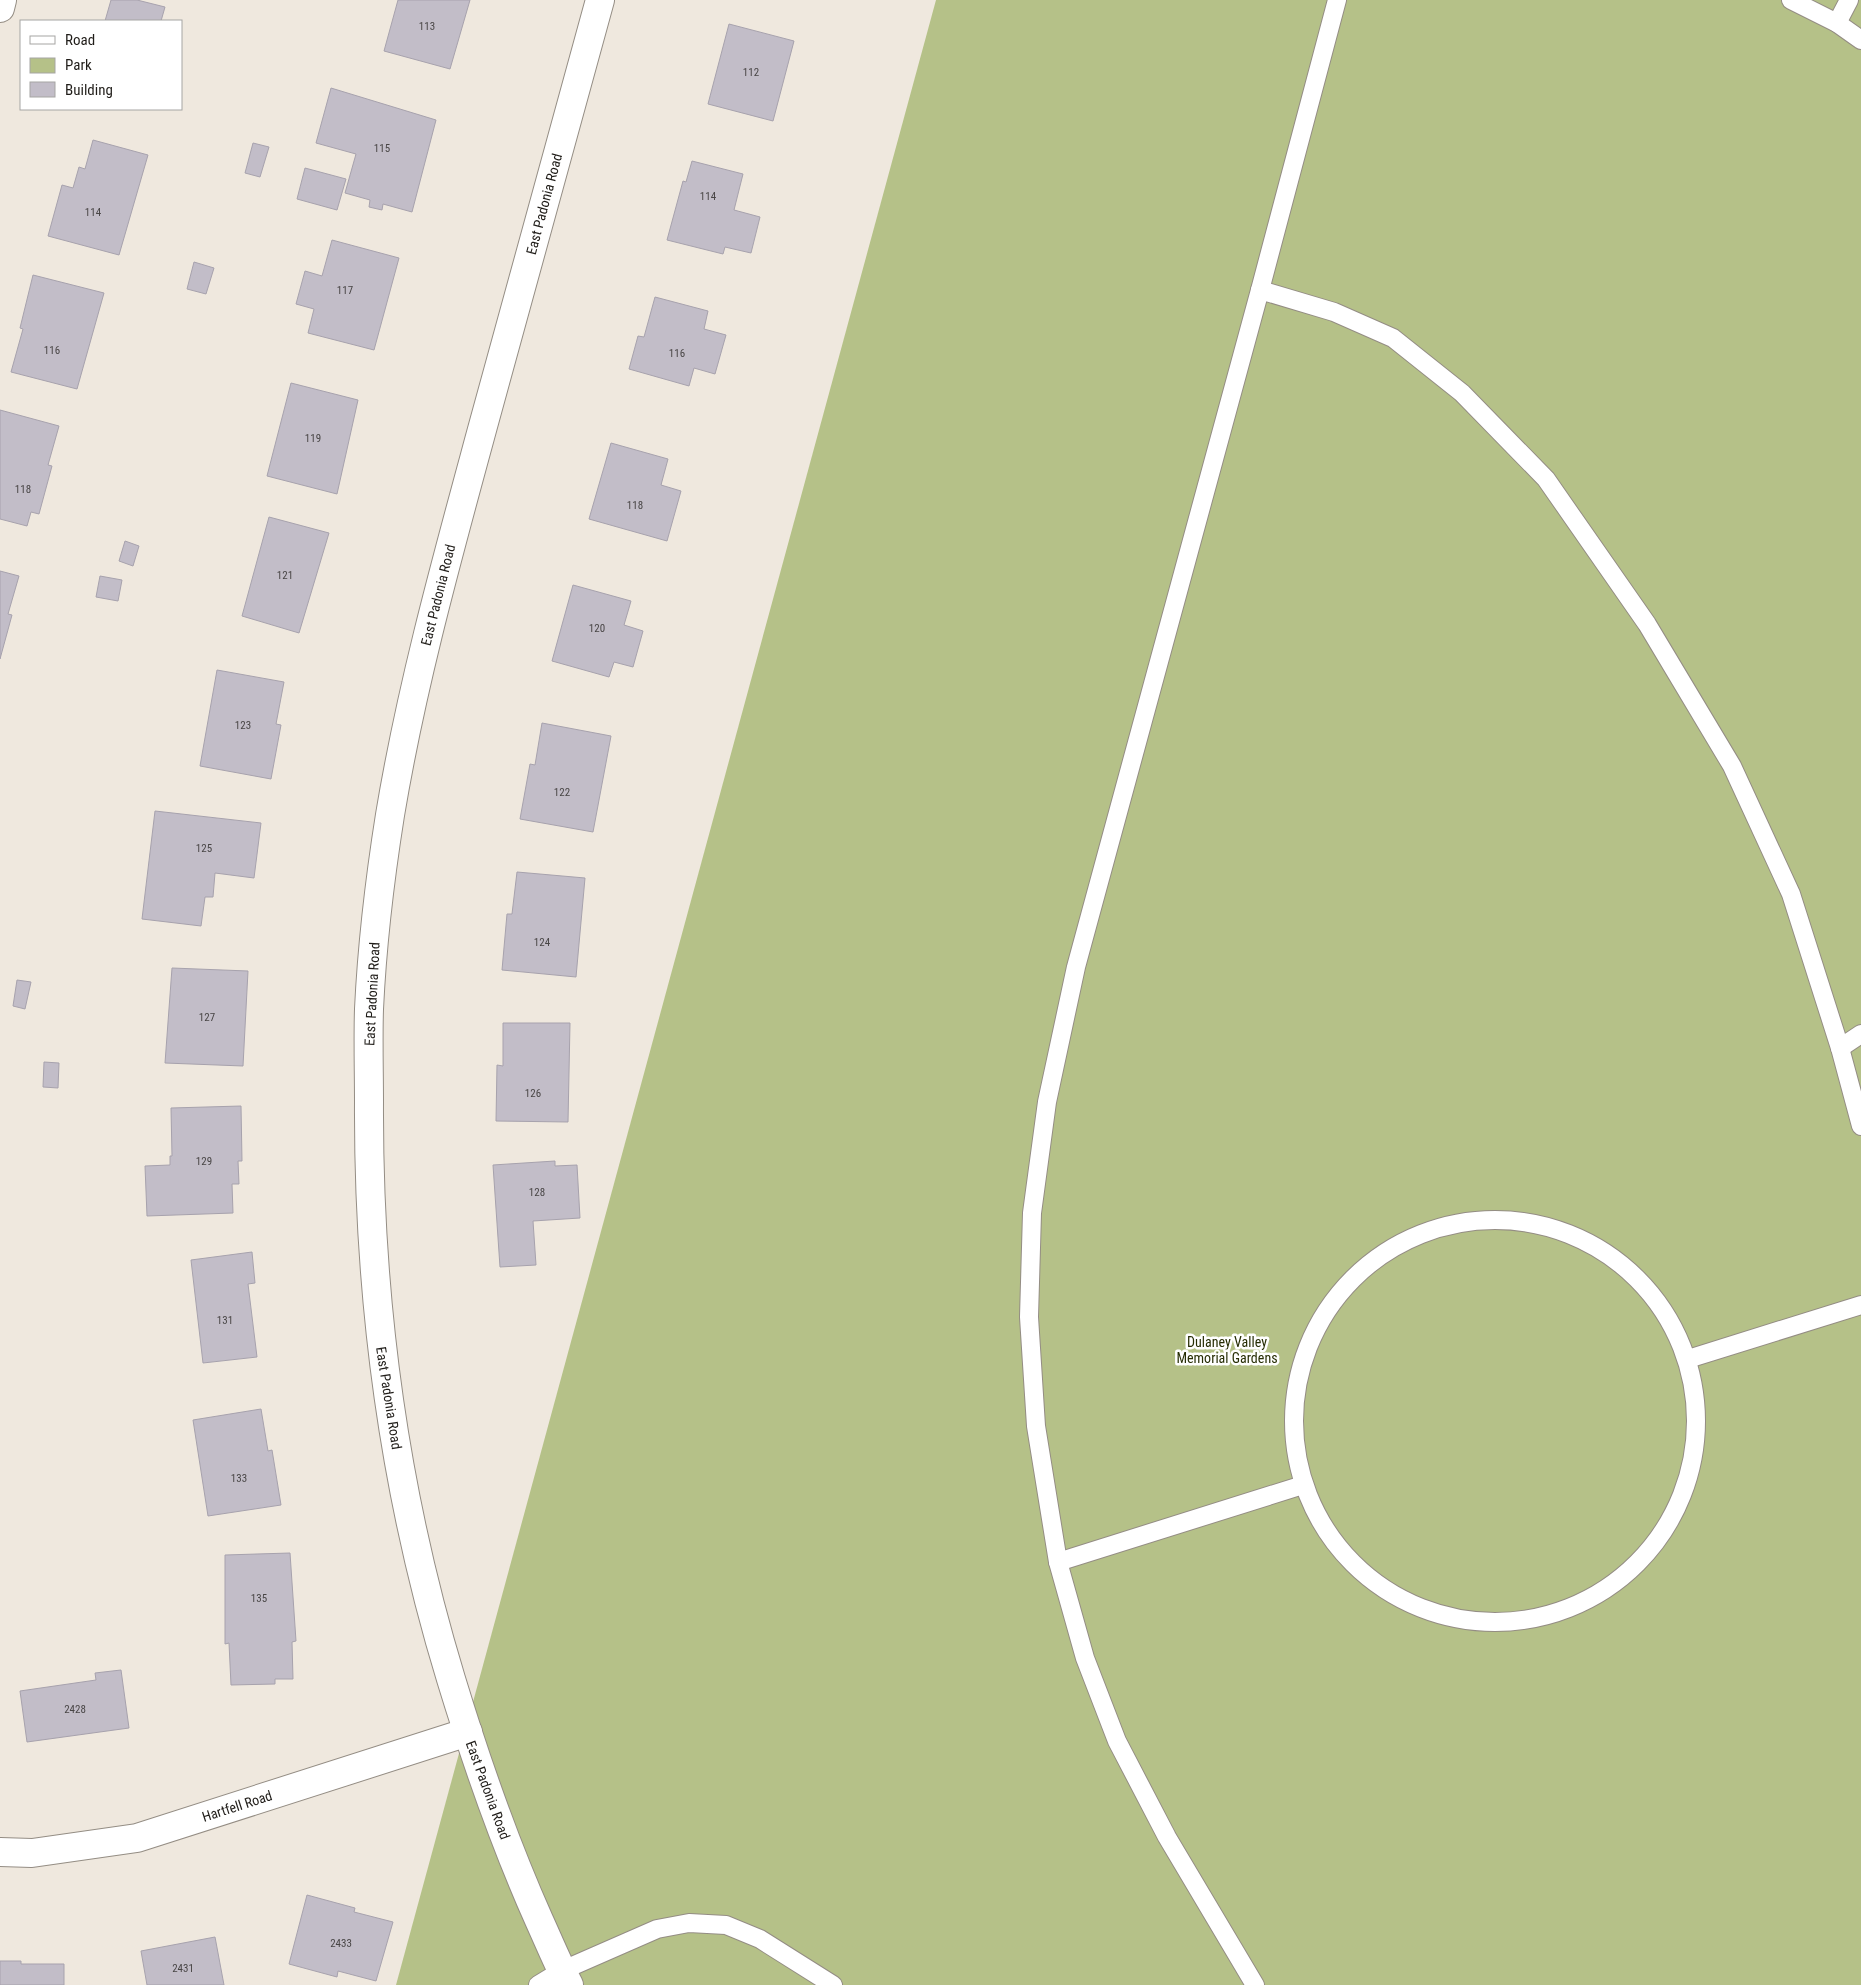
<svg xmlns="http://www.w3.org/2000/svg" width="1861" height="1985" font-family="'Roboto Condensed',sans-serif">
	<rect width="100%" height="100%" fill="#efe8de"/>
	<polygon fill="#b5c188" points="936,0 1861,0 1861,1985 396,1985"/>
	<g fill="#c2bdc8" stroke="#a7a2ad">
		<polygon points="111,0 137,0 165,7 161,21 105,21"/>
		<polygon points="398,0 470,0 450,69 384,51"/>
		<polygon points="729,24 794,41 773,121 708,104"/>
		<polygon points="331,88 436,120 412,212 383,204 382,210 369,207 370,200 345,193 356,154 316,143"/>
		<polygon points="93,140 148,155 119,255 48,236 62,185 73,188 79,167 85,169"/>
		<polygon points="253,143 269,147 260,177 245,173"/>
		<polygon points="692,161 743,174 734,210 760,217 751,253 725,247 723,254 667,240 683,181 686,182"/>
		<polygon points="305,168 346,179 337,210 297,199"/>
		<polygon points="332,240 399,258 374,350 308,333 314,309 296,304 305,271 322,276"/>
		<polygon points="194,262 214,268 206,294 187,289"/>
		<polygon points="33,275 104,293 77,389 11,372 23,329 20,328"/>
		<polygon points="655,297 708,311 704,329 726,335 715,374 694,368 689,386 629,369 638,336 644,337"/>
		<polygon points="291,383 358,400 337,494 267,476"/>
		<polygon points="0,410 59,426 48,465 52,466 39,514 31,512 27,526 0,519"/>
		<polygon points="611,443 668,459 661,485 681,491 667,541 589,519"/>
		<polygon points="269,517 329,533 299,633 242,616"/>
		<polygon points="125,541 139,546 133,566 119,561"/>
		<polygon points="0,571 19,576 8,614 12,615 0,659"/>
		<polygon points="100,576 122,580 118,601 96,597"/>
		<polygon points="573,585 631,601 624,625 643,631 633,667 614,662 609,677 552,661"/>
		<polygon points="217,670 284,682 276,724 281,725 271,779 200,766"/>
		<polygon points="542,723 611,736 593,832 520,819 530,764 535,765"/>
		<polygon points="155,811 261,823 254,878 215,873 213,897 205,897 201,926 142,919"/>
		<polygon points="517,872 585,878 576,977 502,970 507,914 512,914"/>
		<polygon points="172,968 248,971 243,1066 165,1063"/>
		<polygon points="17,980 31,982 25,1009 13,1006"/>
		<polygon points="503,1023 570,1023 568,1122 496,1121 497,1065 503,1066"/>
		<polygon points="44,1062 59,1063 58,1088 43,1087"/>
		<polygon points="241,1106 242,1161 238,1161 239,1184 232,1184 233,1213 147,1216 145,1166 170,1165 170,1156 172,1156 171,1108"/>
		<polygon points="555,1161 555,1166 577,1165 580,1218 533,1221 536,1265 500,1267 493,1165"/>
		<polygon points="252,1252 255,1283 248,1284 257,1357 203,1363 191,1260"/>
		<polygon points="261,1409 268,1451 272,1450 281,1505 208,1516 193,1420"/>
		<polygon points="290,1553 296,1641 292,1642 293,1679 275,1679 275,1684 231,1685 229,1643 225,1644 225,1555"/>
		<polygon points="121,1670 129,1728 27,1742 20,1691 96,1680 95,1673"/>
		<polygon points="307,1895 355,1908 354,1912 393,1922 376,1981 338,1971 337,1977 289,1964"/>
		<polygon points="215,1937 224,1985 147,1985 141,1951"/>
		<polygon points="0,1961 21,1961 21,1964 64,1964 64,1985 0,1985"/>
	</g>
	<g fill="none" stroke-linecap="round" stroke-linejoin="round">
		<defs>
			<g id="lane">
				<polyline points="1791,0 1837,23 1861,40"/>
				<polyline points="1837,23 1849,0"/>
				<polyline points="1260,290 1334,312 1393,338 1462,393 1546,479 1647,624 1732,766 1791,894 1840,1048 1861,1126"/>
				<polyline points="1840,1048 1861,1034"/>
				<circle cx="1495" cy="1421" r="201"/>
				<polyline points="1688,1359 1861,1305"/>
				<polyline points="1058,1562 1303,1485"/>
				<polyline points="538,1985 561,1971 657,1929 689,1923 726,1925 760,1939 833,1985"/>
				<polyline points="1255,1985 1167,1837 1117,1741 1085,1658 1058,1562 1036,1426 1029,1317 1032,1213 1047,1102 1076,967 1260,290 1337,0"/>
			</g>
			<g id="street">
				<polyline points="0,8 2,0"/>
				<polyline points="0,1852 32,1853 137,1838 468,1732"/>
			</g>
			<path id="secondary" d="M569,1985c-11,-21 -20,-43 -30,-65 -35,-78 -63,-159 -88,-241 -58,-190 -83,-379 -82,-577 0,-31 -1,-62 0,-93 3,-63 11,-131 21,-194 22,-132 58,-260 93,-389 39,-142 78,-284 117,-426"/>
		</defs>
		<use href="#lane" stroke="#948d84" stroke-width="20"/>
		<use href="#street" stroke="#948d84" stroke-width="30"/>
		<use href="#secondary" stroke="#948d84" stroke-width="30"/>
		<use href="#lane" stroke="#fff" stroke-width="18"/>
		<use href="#street" stroke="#fff" stroke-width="28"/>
		<use href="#secondary" stroke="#fff" stroke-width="28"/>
	</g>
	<g text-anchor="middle" stroke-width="5" stroke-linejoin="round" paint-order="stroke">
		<g font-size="11" fill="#484545">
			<text x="427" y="30">113</text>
			<text x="751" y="76">112</text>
			<text x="382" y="152">115</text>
			<text x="708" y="200">114</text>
			<text x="93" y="216">114</text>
			<text x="345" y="294">117</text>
			<text x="52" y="354">116</text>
			<text x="677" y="357">116</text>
			<text x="313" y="442">119</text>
			<text x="23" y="493">118</text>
			<text x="635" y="509">118</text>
			<text x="285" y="579">121</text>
			<text x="597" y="632">120</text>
			<text x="243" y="729">123</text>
			<text x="562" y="796">122</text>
			<text x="204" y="852">125</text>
			<text x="542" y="946">124</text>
			<text x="207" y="1021">127</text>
			<text x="533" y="1097">126</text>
			<text x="204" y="1165">129</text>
			<text x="537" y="1196">128</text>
			<text x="225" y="1324">131</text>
			<text x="239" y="1482">133</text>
			<text x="259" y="1602">135</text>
			<text x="75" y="1713">2428</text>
			<text x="341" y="1947">2433</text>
			<text x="183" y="1972">2431</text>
		</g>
		<g font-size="14" fill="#201d19" stroke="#fff">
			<text transform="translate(544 204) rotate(-75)" y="5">East Padonia Road</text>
			<text transform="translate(438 595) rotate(-76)" y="5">East Padonia Road</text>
			<text transform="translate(372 994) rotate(-87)" y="5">East Padonia Road</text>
			<text transform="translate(389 1398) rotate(81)" y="5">East Padonia Road</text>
			<text transform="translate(488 1790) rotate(70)" y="5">East Padonia Road</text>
			<text transform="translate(237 1806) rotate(-18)" y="5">Hartfell Road</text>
		</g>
		<g font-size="14" fill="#272e05" stroke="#fff">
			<text x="1227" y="1347">Dulaney Valley<tspan x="1227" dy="16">Memorial Gardens</tspan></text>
		</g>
	</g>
	<rect x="20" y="20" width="162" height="90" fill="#ffffff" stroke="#a6a5a3"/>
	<rect x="30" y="36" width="25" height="8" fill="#ffffff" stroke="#a6a5a3"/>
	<text x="65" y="45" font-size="15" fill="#201d19">Road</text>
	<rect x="30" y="58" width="25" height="15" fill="#b5c188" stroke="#a6a5a3"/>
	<text x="65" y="70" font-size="15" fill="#201d19">Park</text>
	<rect x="30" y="82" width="25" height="15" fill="#c2bdc8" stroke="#a6a5a3"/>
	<text x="65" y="95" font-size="15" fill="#201d19">Building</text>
</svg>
